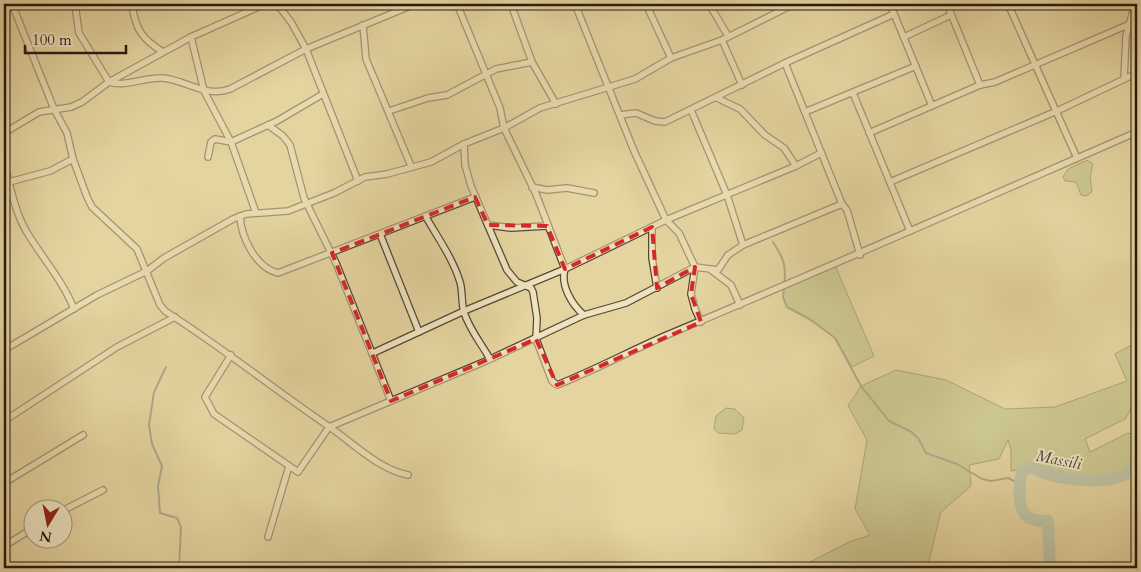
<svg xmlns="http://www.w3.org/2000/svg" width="1141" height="572" font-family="Cardo,serif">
	<rect width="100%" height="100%" fill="#e4d4a0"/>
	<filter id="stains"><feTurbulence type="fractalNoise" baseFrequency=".004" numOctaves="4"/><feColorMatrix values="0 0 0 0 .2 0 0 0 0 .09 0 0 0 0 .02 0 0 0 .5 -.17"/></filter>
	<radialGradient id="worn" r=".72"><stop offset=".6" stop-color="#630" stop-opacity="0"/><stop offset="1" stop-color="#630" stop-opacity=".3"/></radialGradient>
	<g fill="#b4bd84" stroke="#6e6c49">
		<polygon points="1087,160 1093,164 1090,177 1092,192 1086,196 1081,195 1076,182 1065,181 1063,177 1068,169"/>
		<polygon points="834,263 874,356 852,367 835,338 811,320 787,307 783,297 784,286"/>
		<path d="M1137,342v57l-12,20 -40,20 5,13 38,-19 9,3c0,13 2,26 -9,36 -18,17 -77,7 -96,-5l-21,4v-21l-3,-10 -9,19 -30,6 2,21 -30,26 -14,56h-184l65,-5 41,-21 21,-7 -15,-26 12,-69 -19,-34 13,-20 35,-16 50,10 59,29 50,-2 72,-26 -12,-27z"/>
		<polygon points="726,408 735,409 744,418 742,430 735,434 718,433 714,429 716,416"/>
	</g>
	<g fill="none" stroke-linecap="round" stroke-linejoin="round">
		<g stroke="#6c786f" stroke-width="2">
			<path d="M773,242c10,15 14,24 11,42"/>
			<polyline points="784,288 783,297 787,307 811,320 835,338 861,386 889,421 910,431 918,438 926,453 957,464 982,479 991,481 1008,478 1018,483"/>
			<polyline points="166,367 154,392 149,425 152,444 162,466 158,486 160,513 177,518 181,527 179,568"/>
		</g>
		<path stroke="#99b6af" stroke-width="12" d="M1050,568l-2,-47c-6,0 -16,0 -20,-4 -12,-9 -9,-35 -5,-47l9,-3c21,13 72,19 94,7 5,-3 8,-11 11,-16"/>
		<defs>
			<g id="minor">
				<path d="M12,4l42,105 13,24 6,26 14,38 5,10 45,42 23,56 5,6c58,37 110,79 166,117 24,17 48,41 77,47"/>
				<path d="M75,4l4,29 30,49c17,5 36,-5 54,-4 23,2 43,20 67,11l76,-40 109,-45"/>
				<path d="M132,4c3,25 10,35 31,48"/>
				<polyline points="277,4 291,22 306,49 358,181"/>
				<path d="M457,4l43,104 4,20 32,66 29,75c-5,16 7,36 19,46"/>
				<polyline points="511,4 532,62 556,104"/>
				<polyline points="575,4 634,151 666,220 679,233 695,267 691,294 695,309 701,322"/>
				<polyline points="646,4 671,58"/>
				<polyline points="709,4 728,36"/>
				<polyline points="890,4 932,106"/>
				<polyline points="947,4 980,85"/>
				<polyline points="1008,4 1077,158"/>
				<polyline points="4,12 6,4"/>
				<polyline points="363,25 366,59 411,166"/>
				<polyline points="191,37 204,91 231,142 256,213"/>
				<polyline points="904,37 951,15"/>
				<polyline points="722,40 742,85"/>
				<polyline points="785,63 842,204 847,210 860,255"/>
				<polyline points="1124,79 1126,36 1135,4"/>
				<polyline points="853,93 910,231"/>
				<polyline points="717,98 740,109 765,135 784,148 796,166"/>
				<polyline points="691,110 727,195 743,245"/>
				<polyline points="389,111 428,98 447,95 496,69 532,62"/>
				<polyline points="805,112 916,66"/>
				<polyline points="620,115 636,113 655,121 665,122 785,63 894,14"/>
				<polyline points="268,125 283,136 290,145 304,198 336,263 391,401"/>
				<polyline points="4,133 39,112 71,107 82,102 109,82 191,37 265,4"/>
				<polyline points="869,133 980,85 995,82 1137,21"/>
				<path d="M464,144l1,21 6,21 36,84 10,12 14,6 2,4 4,26 -1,21 16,42 5,4c38,-15 73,-34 110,-50 158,-66 314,-135 470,-203"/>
				<polyline points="208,157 211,142 215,139 231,142 277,121 323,94"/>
				<path d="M4,165c7,22 11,49 24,69 15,25 35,47 46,75"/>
				<polyline points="9,182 50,171 73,159"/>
				<polyline points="890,182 1057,111 1137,73"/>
				<polyline points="532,187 547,190 567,188 594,193"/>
				<path d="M240,216c1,21 16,52 38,57l197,-76"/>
				<path d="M426,217c12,21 27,42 34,65 3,10 1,20 4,30 5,17 17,31 26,47"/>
				<polyline points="488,225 511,228 547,226"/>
				<polyline points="652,227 652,258 657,288"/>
				<polyline points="380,234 419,332"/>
				<polyline points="711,270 731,285 740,305"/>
				<polyline points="4,350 97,295 147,271 164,258 233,219 246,214 288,211 334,193 365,177 387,174 431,162 464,144 504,128 540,108 635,79 671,58 722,40 794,4"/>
				<polyline points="373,353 464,311 565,269 666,220 796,166 821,153"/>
				<polyline points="231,355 205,397 214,414 298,472 329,427 486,361 584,315 626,303 695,267 718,270 728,255 743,245 842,204"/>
				<polyline points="4,421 117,347 175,317"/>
				<polyline points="4,483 83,435"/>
				<polyline points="62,511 103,490"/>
				<polyline points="268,537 289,466"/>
				<polyline points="4,546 32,529"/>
			</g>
		</defs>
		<use href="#minor" stroke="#574832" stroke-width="8"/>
		<use href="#minor" stroke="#ede3c1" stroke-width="5.5"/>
	</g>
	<path d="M0 0H1141V572H0ZM475,197l13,28 59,1 18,43 87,-42 5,61 38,-21 -4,27 10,28 -144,63 -21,-46 -145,62 -59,-148z" fill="#e4d4a0" fill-opacity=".55" fill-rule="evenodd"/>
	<path fill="none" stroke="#d62828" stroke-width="4" stroke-dasharray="10 6" stroke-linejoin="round" d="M475,197l13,28 59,1 18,43 87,-42 5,61 38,-21 -4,27 10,28 -144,63 -21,-46 -145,62 -59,-148z"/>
	<g text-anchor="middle" stroke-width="4" stroke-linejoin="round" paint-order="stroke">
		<g font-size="16" font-style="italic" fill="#4a493e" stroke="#ede3c1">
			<text transform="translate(1059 459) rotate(11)" y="6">Massili</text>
		</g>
	</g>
	<rect width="1141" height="572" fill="none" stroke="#e4d4a0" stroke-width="20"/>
	<rect x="5" y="5" width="1131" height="562" fill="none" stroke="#281a0e" stroke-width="2.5"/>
	<rect x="10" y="10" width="1121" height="552" fill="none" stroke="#281a0e"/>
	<g transform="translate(48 524) rotate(190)"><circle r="24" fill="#ede3c1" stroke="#9e9379"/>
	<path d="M0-4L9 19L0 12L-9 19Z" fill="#8f2418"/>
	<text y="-8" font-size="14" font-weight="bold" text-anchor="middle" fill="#281a0e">N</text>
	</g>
	<path d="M25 45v8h101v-8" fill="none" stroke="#281a0e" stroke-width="2.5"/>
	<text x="32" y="45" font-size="15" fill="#281a0e" stroke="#ede3c1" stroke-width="4" paint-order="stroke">100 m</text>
	<rect width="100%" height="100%" filter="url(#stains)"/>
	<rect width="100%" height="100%" fill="url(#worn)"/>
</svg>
